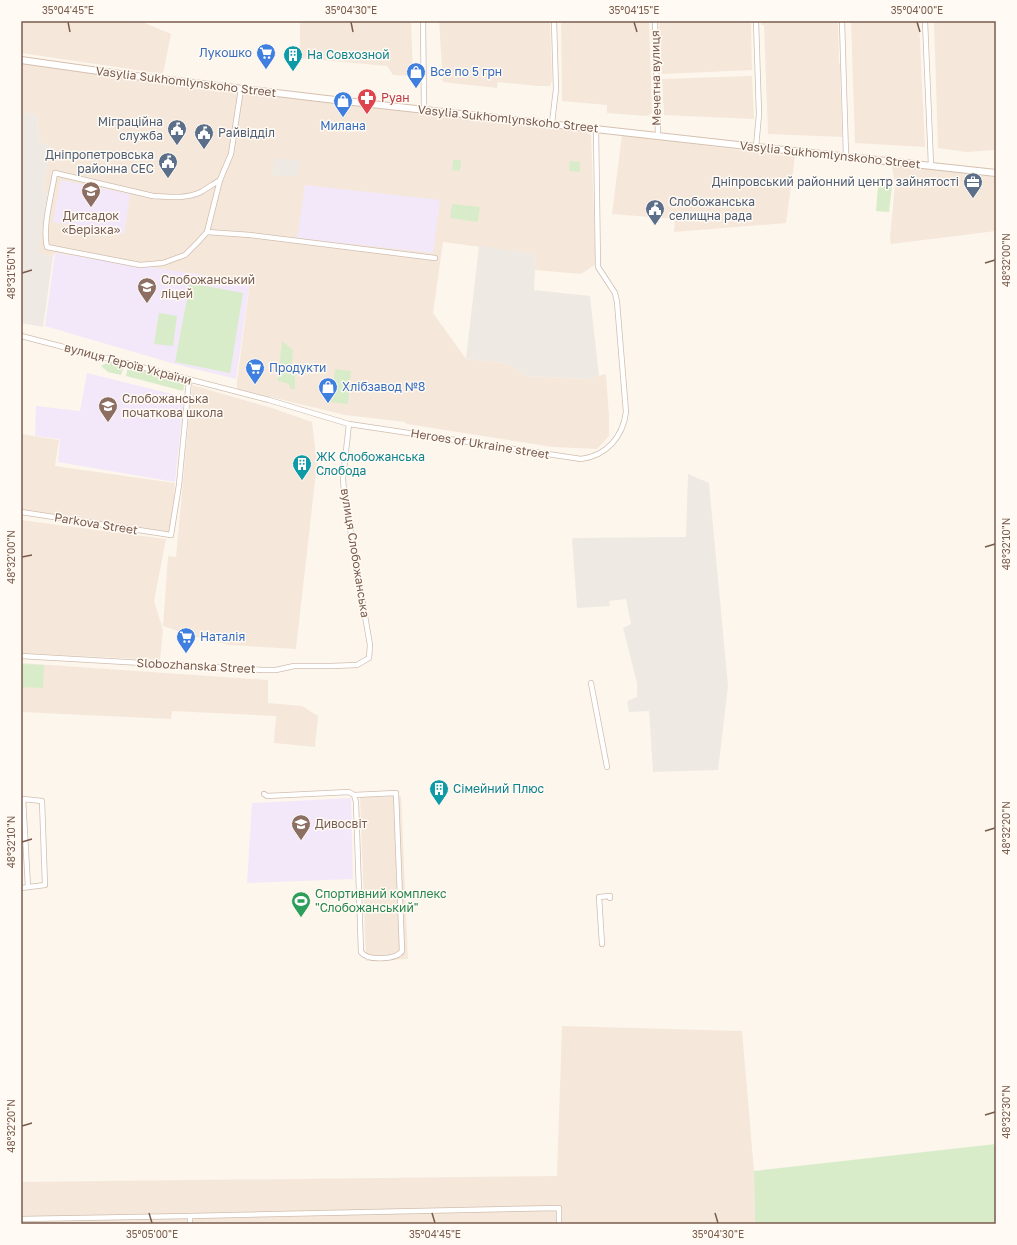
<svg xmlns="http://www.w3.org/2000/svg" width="1017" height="1245" font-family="'Golos Text',sans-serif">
	<rect width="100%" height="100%" fill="#fdf6ec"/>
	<g fill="#f5e8da">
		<polygon points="21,21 140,21 171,34 163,74 21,53"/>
		<polygon points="300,21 411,21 413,76 393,75 387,66 300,58"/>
		<polygon points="439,21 550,21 552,80 550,86 539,86 498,82 497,88 443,82"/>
		<polygon points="561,21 649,21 652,113 647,116 607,113 607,105 562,101"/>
		<polygon points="659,21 751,21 752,70 662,74"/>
		<polygon points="761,21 838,21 839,63 842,66 842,71 840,71 842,137 768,134 764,25 761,25"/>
		<polygon points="851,21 919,21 925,147 855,143"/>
		<polygon points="934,21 996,21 996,150 966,152 938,148"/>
		<polygon points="21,62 162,82 584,131 591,135 596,264 581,274 535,270 536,254 443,242 433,313 466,359 506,363 526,376 586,379 606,374 609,417 609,436 597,449 553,447 407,424 405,422 345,415 237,389 237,381 250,283 55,253 53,256 37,254 48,193 43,191 50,145 39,143 40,131 37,131 38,115 21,112"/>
		<polygon points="752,76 754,119 664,115 662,79"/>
		<polygon points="622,135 795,157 786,223 674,232 675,219 612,214"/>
		<polygon points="892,165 996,177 996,231 891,244 890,237 895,185"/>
		<polygon points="192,385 272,408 312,422 317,463 296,649 230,645 192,636 163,626 168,556 176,557"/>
		<polygon points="21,434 59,440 55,466 175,483 171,535 21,511"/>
		<polygon points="21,520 166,539 154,601 163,630 160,660 21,653"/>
		<polygon points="21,663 268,680 268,703 302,706 318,716 315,747 274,743 276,716 172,711 171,719 21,712"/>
		<polygon points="401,796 408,959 366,961 360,797"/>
		<polygon points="562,1026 742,1031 754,1171 755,1224 21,1224 21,1182 557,1176"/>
	</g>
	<g fill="#efe9e4">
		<polygon points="21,112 38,115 37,130 40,131 39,143 50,145 43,191 48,192 38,254 53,256 43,327 21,323"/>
		<polygon points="274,158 300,160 298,177 272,175"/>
		<polygon points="479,246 536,254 534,290 590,296 599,376 586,379 526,376 506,363 466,359"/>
		<polygon points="688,474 709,483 728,686 718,770 653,772 649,711 629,712 627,701 637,697 637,683 623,628 631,624 626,599 609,601 610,606 577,608 572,538 686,537"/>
	</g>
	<g fill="#f3e8fa">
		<polygon points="61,180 130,194 124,234 53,222"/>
		<polygon points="305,185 440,200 433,253 297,238"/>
		<polygon points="55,253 250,282 236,379 175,364 45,326"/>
		<polygon points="87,373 184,397 175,482 58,462 60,439 35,436 36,406 80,411"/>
		<polygon points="351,798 353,879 247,883 252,803"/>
	</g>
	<g fill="#d8ecc9">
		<polygon points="453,160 461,160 460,171 452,170"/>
		<polygon points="570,161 580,162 580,172 569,171"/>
		<polygon points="878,185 892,186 889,212 876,211"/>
		<polygon points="452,204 480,207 478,222 450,218"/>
		<polygon points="190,283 243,293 230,373 175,362"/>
		<polygon points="159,313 177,316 173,346 154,344"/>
		<polygon points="282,341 293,350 291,373 295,376 295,389 291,389 289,384 278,381"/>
		<polygon points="110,361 124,366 121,375 108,372 101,366"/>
		<polygon points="128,366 185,382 183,391 126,376"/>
		<polygon points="335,369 351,371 348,404 331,402"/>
		<polygon points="21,664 44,665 43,688 21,687"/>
		<polygon points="996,1144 996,1224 755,1224 754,1171"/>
	</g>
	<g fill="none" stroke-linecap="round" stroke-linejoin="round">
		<defs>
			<g id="street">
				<polyline points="423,21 424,110"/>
				<polyline points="655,21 658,136"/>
				<polyline points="842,21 846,156"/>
				<polyline points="925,21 931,165"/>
				<polyline points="552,123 556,89 554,21"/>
				<polyline points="756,147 759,114 756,21"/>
				<path d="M220,180c-6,4 -13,8 -19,12 -15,7 -32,5 -48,4l-98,-23c-3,20 -13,55 -8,74l93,18 23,-2 22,-8 13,-13 9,-10 13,-52 11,-26 10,-65"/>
				<polyline points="207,232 250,235 435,258"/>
				<path d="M21,336l248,64 80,24 232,35c25,-3 42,-22 45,-47l-9,-110 -2,-9 -17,-26 -2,-138"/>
				<polyline points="21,512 171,535"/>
				<polyline points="171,535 179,485 189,380"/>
				<polyline points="21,656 263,670 276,670 294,666 331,666 357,665 369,658 370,645 344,493 343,478 349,424"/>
				<polyline points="591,683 607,767"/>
				<path d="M264,794l3,2 82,-4 5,3 2,7 5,150c6,9 35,8 41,-1l-6,-158 -42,2"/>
				<polyline points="21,888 45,885 42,801 23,799 28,887"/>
				<polyline points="602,944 599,897 610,896 610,898"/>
				<polyline points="190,1216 190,1224"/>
				<polyline points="21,1219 190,1216 559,1208 559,1224"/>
			</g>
			<polyline id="secondary" points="21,60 127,75 318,98 738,145 996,173"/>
		</defs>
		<use href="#street" stroke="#d1beb0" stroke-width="6"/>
		<use href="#secondary" stroke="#d6c0b0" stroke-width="8"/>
		<use href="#street" stroke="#fff" stroke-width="4.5"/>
		<use href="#secondary" stroke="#fff" stroke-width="6"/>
	</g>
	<path fill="none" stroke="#7a5c4d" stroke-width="1.5" d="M68,22l2,10M351,22l2,10M634,22l3,10M917,22l3,10M985,263l10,-3M22,273l10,-3M985,547l10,-3M22,557l10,-2M985,831l10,-3M22,842l10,-3M985,1115l10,-3M22,1126l10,-3M149,1213l3,10M432,1213l3,10M715,1213l3,10"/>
	<defs>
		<symbol id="supermarket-pin" viewBox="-11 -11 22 30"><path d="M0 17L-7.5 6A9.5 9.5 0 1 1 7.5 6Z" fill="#3f7fe0" stroke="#fffaf3"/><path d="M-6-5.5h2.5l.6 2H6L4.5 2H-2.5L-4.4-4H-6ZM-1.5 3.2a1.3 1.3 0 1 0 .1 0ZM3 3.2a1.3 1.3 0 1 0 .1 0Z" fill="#fff"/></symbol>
		<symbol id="building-pin" viewBox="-11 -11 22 30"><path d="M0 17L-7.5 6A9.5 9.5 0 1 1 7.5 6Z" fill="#0f9aa8" stroke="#fffaf3"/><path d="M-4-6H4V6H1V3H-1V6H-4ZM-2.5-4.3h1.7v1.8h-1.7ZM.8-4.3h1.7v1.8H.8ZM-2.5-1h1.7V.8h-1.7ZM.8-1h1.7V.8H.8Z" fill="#fff"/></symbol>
		<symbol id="shop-pin" viewBox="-11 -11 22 30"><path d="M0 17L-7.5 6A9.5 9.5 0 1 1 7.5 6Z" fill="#3f7fe0" stroke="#fffaf3"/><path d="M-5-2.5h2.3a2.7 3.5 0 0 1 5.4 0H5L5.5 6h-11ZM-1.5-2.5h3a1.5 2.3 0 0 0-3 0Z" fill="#fff"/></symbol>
		<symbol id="pharmacy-pin" viewBox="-11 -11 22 30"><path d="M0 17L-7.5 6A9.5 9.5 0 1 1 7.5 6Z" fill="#e0444e" stroke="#fffaf3"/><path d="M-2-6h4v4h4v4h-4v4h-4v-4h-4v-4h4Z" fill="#fff"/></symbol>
		<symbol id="civic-pin" viewBox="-11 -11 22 30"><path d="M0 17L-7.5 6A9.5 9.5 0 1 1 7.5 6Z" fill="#5c6f8a" stroke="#fffaf3"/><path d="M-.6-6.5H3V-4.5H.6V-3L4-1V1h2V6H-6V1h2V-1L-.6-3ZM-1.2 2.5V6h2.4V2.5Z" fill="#fff"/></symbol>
		<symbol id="office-pin" viewBox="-11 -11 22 30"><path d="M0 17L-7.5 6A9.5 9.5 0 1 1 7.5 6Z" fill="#5c6f8a" stroke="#fffaf3"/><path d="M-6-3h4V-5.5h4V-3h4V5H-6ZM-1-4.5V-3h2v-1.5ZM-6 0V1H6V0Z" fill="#fff"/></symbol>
		<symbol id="school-pin" viewBox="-11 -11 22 30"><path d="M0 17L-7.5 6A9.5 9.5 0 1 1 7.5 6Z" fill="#8d6e63" stroke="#fffaf3"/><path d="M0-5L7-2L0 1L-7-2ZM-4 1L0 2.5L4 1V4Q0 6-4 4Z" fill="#fff"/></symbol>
		<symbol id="stadium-pin" viewBox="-11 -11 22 30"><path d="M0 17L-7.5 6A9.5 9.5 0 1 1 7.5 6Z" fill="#2e9e5b" stroke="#fffaf3"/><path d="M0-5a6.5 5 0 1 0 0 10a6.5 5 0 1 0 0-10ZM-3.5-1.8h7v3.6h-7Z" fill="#fff"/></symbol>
	</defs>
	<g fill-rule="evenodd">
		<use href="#supermarket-pin" x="255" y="42" width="22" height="30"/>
		<use href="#building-pin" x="282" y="44" width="22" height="30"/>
		<use href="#shop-pin" x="405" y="61" width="22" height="30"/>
		<use href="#pharmacy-pin" x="356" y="87" width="22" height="30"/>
		<use href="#shop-pin" x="332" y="90" width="22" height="30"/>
		<use href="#civic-pin" x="166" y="118" width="22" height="30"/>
		<use href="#civic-pin" x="193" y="122" width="22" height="30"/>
		<use href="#civic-pin" x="157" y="151" width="22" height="30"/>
		<use href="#office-pin" x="962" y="171" width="22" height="30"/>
		<use href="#school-pin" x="80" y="180" width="22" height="30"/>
		<use href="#civic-pin" x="644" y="198" width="22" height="30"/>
		<use href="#school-pin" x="136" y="276" width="22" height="30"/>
		<use href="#supermarket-pin" x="244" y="357" width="22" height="30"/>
		<use href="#shop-pin" x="317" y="376" width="22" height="30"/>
		<use href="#school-pin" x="97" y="395" width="22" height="30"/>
		<use href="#building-pin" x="291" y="453" width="22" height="30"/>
		<use href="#supermarket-pin" x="175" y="626" width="22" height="30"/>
		<use href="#building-pin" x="428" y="778" width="22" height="30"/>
		<use href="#school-pin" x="290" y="813" width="22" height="30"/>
		<use href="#stadium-pin" x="290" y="890" width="22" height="30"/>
	</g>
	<g text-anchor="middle" stroke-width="3" stroke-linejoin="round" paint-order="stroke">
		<g font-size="12" fill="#366cbe" stroke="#fffaf3" text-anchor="start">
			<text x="252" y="57" text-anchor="end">Лукошко</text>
			<text x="430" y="76">Все по 5 грн</text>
			<text x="343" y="130" text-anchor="middle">Милана</text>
			<text x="269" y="372">Продукти</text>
			<text x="342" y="391">Хлібзавод №8</text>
			<text x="200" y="641">Наталія</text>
		</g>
		<g font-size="12" fill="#0d838f" stroke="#fffaf3" text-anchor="start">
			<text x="307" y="59">На Совхозной</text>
			<text x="316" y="461">ЖК Слобожанська<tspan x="316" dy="14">Слобода</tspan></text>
			<text x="453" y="793">Сімейний Плюс</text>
		</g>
		<g font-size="12" fill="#7a5c4d" stroke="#fffaf3">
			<text transform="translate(656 78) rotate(-91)" y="4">Мечетна вулиця</text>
			<text transform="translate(186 82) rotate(7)" y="4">Vasylia Sukhomlynskoho Street</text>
			<text transform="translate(508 119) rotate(6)" y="4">Vasylia Sukhomlynskoho Street</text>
			<text transform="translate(830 155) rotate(6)" y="4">Vasylia Sukhomlynskoho Street</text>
			<text transform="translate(128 364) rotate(15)" y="4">вулиця Героїв України</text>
			<text transform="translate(480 444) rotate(9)" y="4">Heroes of Ukraine street</text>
			<text transform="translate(96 524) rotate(9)" y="4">Parkova Street</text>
			<text transform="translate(355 553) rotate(81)" y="4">вулиця Слобожанська</text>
			<text transform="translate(196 666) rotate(3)" y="4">Slobozhanska Street</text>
		</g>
		<g font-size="12" fill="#be3a42" stroke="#fffaf3" text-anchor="start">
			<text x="381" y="102">Руан</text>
		</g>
		<g font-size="12" fill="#4e5e75" stroke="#fffaf3" text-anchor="end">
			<text x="163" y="126">Міграційна<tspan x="163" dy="14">служба</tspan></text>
			<text x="218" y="137" text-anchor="start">Райвідділ</text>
			<text x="154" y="159">Дніпропетровська<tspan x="154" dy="14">районна СЕС</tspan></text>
			<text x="959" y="186">Дніпровський районний центр зайнятості</text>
			<text x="669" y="206" text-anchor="start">Слобожанська<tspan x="669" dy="14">селищна рада</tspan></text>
		</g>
		<g font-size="12" fill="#785e54" stroke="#fffaf3" text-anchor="start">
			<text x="91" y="220" text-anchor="middle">Дитсадок<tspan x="91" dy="14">«Берізка»</tspan></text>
			<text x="161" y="284">Слобожанський<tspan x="161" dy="14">ліцей</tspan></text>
			<text x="122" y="403">Cлобожанська<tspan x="122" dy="14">початкова школа</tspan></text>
			<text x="315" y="828">Дивосвіт</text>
		</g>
		<g font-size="12" fill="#27864d" stroke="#fffaf3" text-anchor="start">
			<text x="315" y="898">Спортивний комплекс<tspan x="315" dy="14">"Слобожанський"</tspan></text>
		</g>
	</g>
	<rect width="1017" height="1245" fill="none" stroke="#fffaf3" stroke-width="44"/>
	<rect x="22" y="22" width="973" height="1201" fill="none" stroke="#7a5c4d" stroke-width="1.5"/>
	<g font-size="10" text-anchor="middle" fill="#7a5c4d">
		<text x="68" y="14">35°04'45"E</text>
		<text x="351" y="14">35°04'30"E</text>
		<text x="634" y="14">35°04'15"E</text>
		<text x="917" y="14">35°04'00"E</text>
		<text transform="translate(1006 260) rotate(-90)" y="4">48°32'00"N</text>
		<text transform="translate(11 273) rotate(-90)" y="4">48°31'50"N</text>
		<text transform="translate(1006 544) rotate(-90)" y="4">48°32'10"N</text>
		<text transform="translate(11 557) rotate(-90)" y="4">48°32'00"N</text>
		<text transform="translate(1006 828) rotate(-90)" y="4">48°32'20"N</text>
		<text transform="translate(11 842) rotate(-90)" y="4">48°32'10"N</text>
		<text transform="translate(1006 1112) rotate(-90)" y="4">48°32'30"N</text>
		<text transform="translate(11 1126) rotate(-90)" y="4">48°32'20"N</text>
		<text x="152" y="1238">35°05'00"E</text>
		<text x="435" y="1238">35°04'45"E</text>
		<text x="718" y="1238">35°04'30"E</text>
	</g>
</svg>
